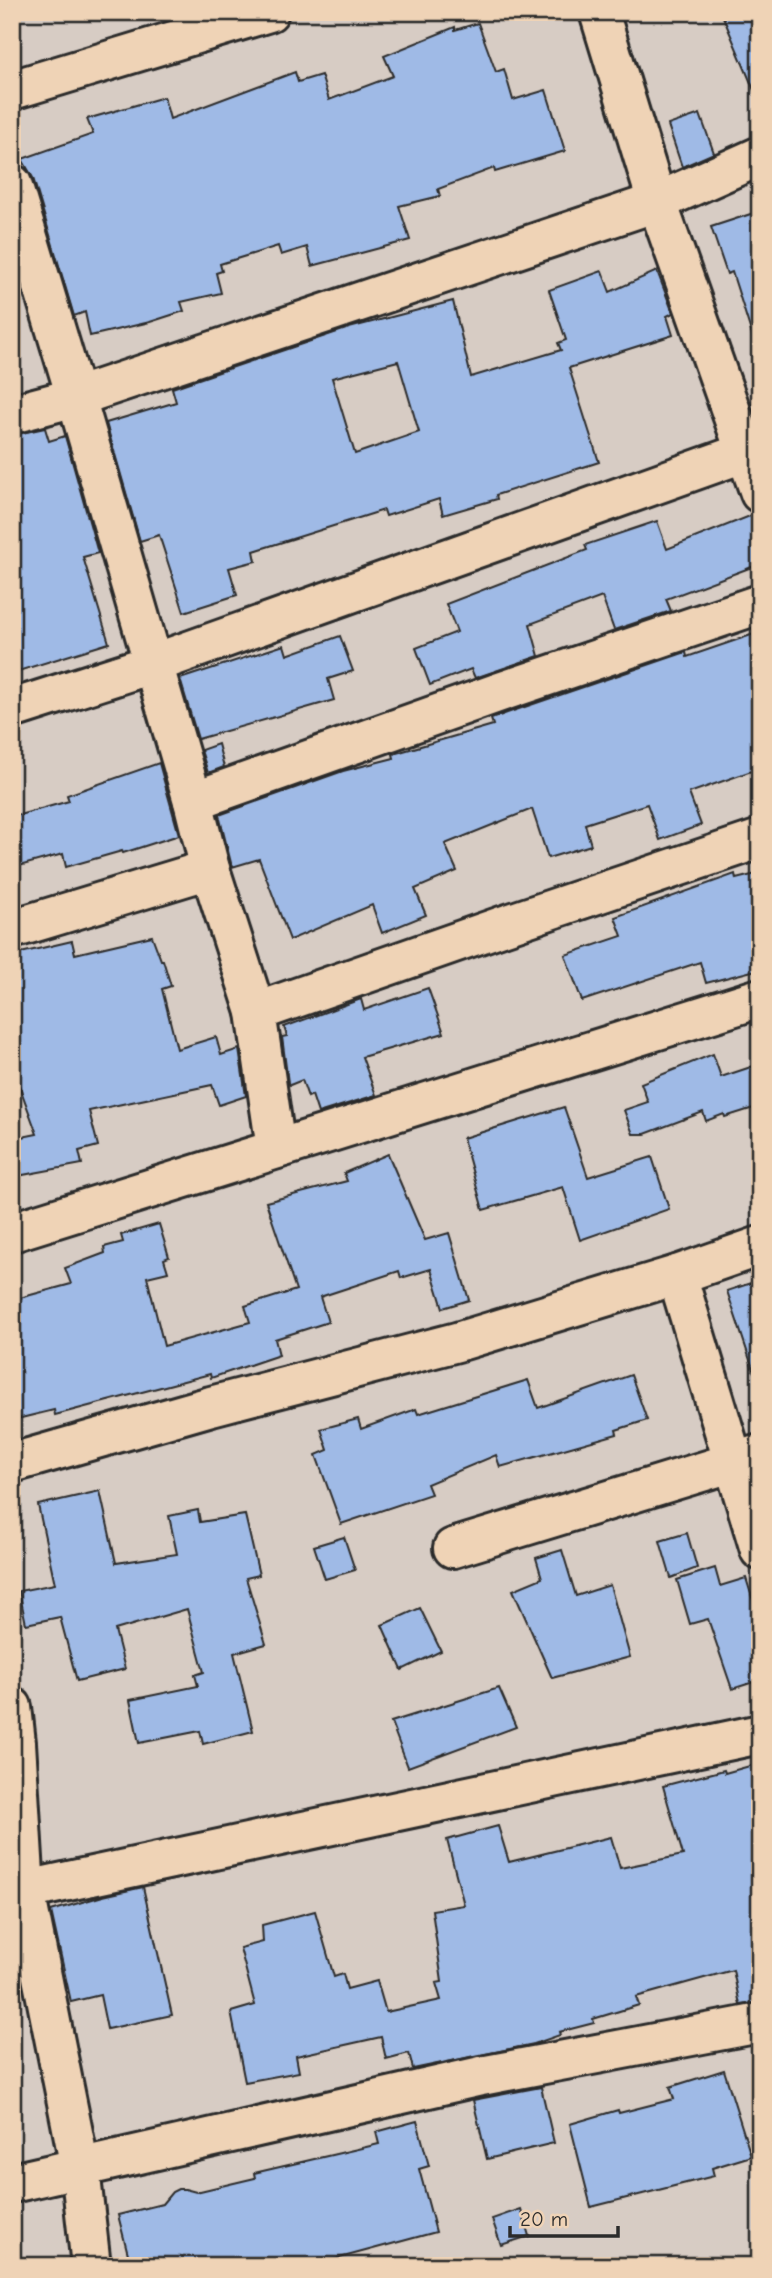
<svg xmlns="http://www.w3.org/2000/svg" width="772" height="2278" font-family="'Comic Neue',sans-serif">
	<rect width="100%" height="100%" fill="#d7ccc4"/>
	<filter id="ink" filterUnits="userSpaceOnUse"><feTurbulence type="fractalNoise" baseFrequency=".0143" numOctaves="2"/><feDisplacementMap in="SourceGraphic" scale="14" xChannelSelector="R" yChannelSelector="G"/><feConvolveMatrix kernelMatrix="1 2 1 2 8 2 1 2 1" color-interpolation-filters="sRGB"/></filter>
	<g filter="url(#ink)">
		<g fill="#9fbae6" stroke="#2b2b2b" stroke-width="2" fill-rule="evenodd">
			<polygon points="721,12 760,12 760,102 759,102"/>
			<polygon points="478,23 496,72 504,69 513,100 546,90 565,151 495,172 494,168 438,189 440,196 399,206 410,240 312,266 307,247 281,255 278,246 220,264 222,271 216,273 221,293 181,302 184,311 150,322 90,336 85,312 74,316 33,178 22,159 93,134 87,119 164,97 170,119 295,72 298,82 321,75 329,100 393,76 384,56 455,27 455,30"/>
			<polygon points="700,114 714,153 682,167 668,125"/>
			<polygon points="760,211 760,340 754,341 732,272 727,274 711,227"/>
			<path d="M602,271l8,21 47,-21 16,42 -6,3 6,19 -104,33 30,94 -103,33 1,4 -54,16 -4,-16 -53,17 -2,-6 -130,41 2,10 -27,7 8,27 -53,17 -25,-77 -19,6 -34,-118 70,-21 -4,-14 177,-60 104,-27 18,76 90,-27 -3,-7 8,-3 -17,-50zM398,361l21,71 -64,22 -23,-76z"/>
			<polygon points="45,428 49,441 65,436 98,553 83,557 109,643 12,673 12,435"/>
			<polygon points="755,514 760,514 760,564 666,599 671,611 614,630 602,597 530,624 539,656 475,678 471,669 430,685 416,648 457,632 446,604 587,550 585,545 657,521 667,549"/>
			<polygon points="760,632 760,768 689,793 701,825 660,840 647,804 585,824 591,845 548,858 532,809 445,844 457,871 415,889 426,915 382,933 372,905 290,940 259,859 232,867 219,815 343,771 394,758 393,754 493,725 491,719 507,713 686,652 687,657"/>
			<polygon points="340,636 353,671 328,679 334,700 198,739 180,679 284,645 287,655"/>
			<polygon points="218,744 224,767 208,773 201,750"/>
			<polygon points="159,763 179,835 123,853 122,851 66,867 63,854 12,868 12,817 69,801 67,795"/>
			<polygon points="760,873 760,969 706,983 700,962 582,1001 565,955 622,936 615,917 735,874 736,879"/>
			<polygon points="152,936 161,960 163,960 171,986 162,989 177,1049 216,1037 221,1055 239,1049 246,1096 219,1105 212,1085 89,1111 98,1146 79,1151 82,1164 12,1177 12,1139 37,1134 12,1066 12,955 72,941 75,954"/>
			<polygon points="428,988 444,1033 362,1057 376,1095 318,1113 312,1095 308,1097 302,1080 290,1085 288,1083 282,1037 287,1036 284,1027 361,999 364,1010"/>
			<polygon points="713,1054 721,1077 760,1064 760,1106 725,1117 724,1114 706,1121 703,1112 645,1134 633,1134 624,1110 648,1102 641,1083"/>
			<polygon points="564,1107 588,1177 652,1157 669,1209 580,1240 563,1187 483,1210 463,1138"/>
			<polygon points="388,1154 425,1240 449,1233 469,1300 443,1308 431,1269 401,1278 399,1271 320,1297 328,1322 275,1339 279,1355 211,1378 210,1374 55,1415 54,1410 17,1419 16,1413 12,1413 12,1300 71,1284 65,1268 105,1253 104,1247 123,1242 121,1235 159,1224 169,1257 164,1259 168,1272 147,1277 164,1346 250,1322 245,1306 296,1290 266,1202 347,1181 344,1173"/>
			<polygon points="760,1280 760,1371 754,1372 727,1291"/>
			<polygon points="631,1375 647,1420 616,1430 617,1434 500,1467 496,1455 427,1484 431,1494 341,1524 316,1455 328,1450 321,1429 358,1419 361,1429 416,1409 418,1414 528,1380 538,1408"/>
			<polygon points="100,1491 116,1563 177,1554 169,1516 198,1510 200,1522 245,1515 259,1575 246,1578 266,1644 234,1653 253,1731 203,1744 200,1731 139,1743 130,1700 198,1686 195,1675 204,1672 187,1609 115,1630 125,1669 77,1681 60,1617 26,1624 19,1591 55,1584 38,1505"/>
			<polygon points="687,1533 697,1568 671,1578 660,1541"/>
			<polygon points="344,1537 355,1570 325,1579 314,1546"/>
			<polygon points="562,1550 576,1596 610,1585 630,1657 552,1678 513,1590 542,1578 536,1558"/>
			<polygon points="715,1568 720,1586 746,1578 760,1623 760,1680 732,1689 708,1619 690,1624 677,1580"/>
			<polygon points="420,1608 441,1651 402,1670 382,1625"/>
			<polygon points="499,1688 516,1727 408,1767 391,1722"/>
			<polygon points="760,1763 760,2002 740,2005 733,1970 636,1997 639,2005 593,2019 594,2023 559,2032 560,2035 534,2044 413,2069 409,2053 386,2059 381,2037 296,2056 299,2072 245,2082 231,2012 255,2005 240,1948 263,1942 262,1925 315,1911 334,1977 343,1974 347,1989 377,1981 386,2012 441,2000 436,1983 442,1982 432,1910 464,1905 447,1840 498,1826 509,1862 611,1837 620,1868 683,1855 663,1786 724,1770 725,1773"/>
			<polygon points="143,1887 172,2015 107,2029 100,1995 71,2002 51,1911 103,1896"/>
			<polygon points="724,2070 751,2156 712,2168 714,2176 591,2207 570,2124 618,2110 619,2113 674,2099 670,2087"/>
			<polygon points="541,2087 554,2143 487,2159 473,2100"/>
			<polygon points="417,2121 429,2166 419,2169 436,2232 310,2266 131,2266 118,2215 162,2204 172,2192 178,2189 185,2189 196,2192 255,2178 254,2173 379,2144 376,2132"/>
			<polygon points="521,2209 529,2236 501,2245 492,2219"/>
		</g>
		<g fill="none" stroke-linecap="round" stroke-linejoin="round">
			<defs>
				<g id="minor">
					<polyline points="599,12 657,202 760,493"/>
					<polyline points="12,90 269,12"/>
					<polyline points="12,184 76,397 193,801 210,869 256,1012 276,1149"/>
					<polyline points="12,414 76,397 657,202 760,156"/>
					<polyline points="12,709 152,664 760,447"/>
					<polyline points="193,801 500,692 760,604"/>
					<polyline points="12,929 210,869"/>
					<polyline points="256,1012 502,926 760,839"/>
					<polyline points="12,1232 760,998"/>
					<polyline points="677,1275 760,1550"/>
					<polyline points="12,1463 211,1406 457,1342 677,1275 760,1246"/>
					<polyline points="453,1548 760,1454"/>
					<polyline points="12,1707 16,1743 25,1891 80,2168 91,2266"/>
					<polyline points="12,1893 760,1734"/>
					<polyline points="12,2183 481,2076 760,2023"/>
				</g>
			</defs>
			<use href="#minor" stroke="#2b2b2b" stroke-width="44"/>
			<use href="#minor" stroke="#efd3b6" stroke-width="38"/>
		</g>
	</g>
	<rect width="772" height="2278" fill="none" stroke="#efd3b6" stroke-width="42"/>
	<rect x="21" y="21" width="730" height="2236" fill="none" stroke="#2b2b2b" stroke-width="2.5" filter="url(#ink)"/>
	<path d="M510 2226v10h108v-10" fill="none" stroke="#2b2b2b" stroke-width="3.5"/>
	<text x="520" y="2226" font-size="21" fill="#2b2b2b" stroke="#efd3b6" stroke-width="5" paint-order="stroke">20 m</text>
</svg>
